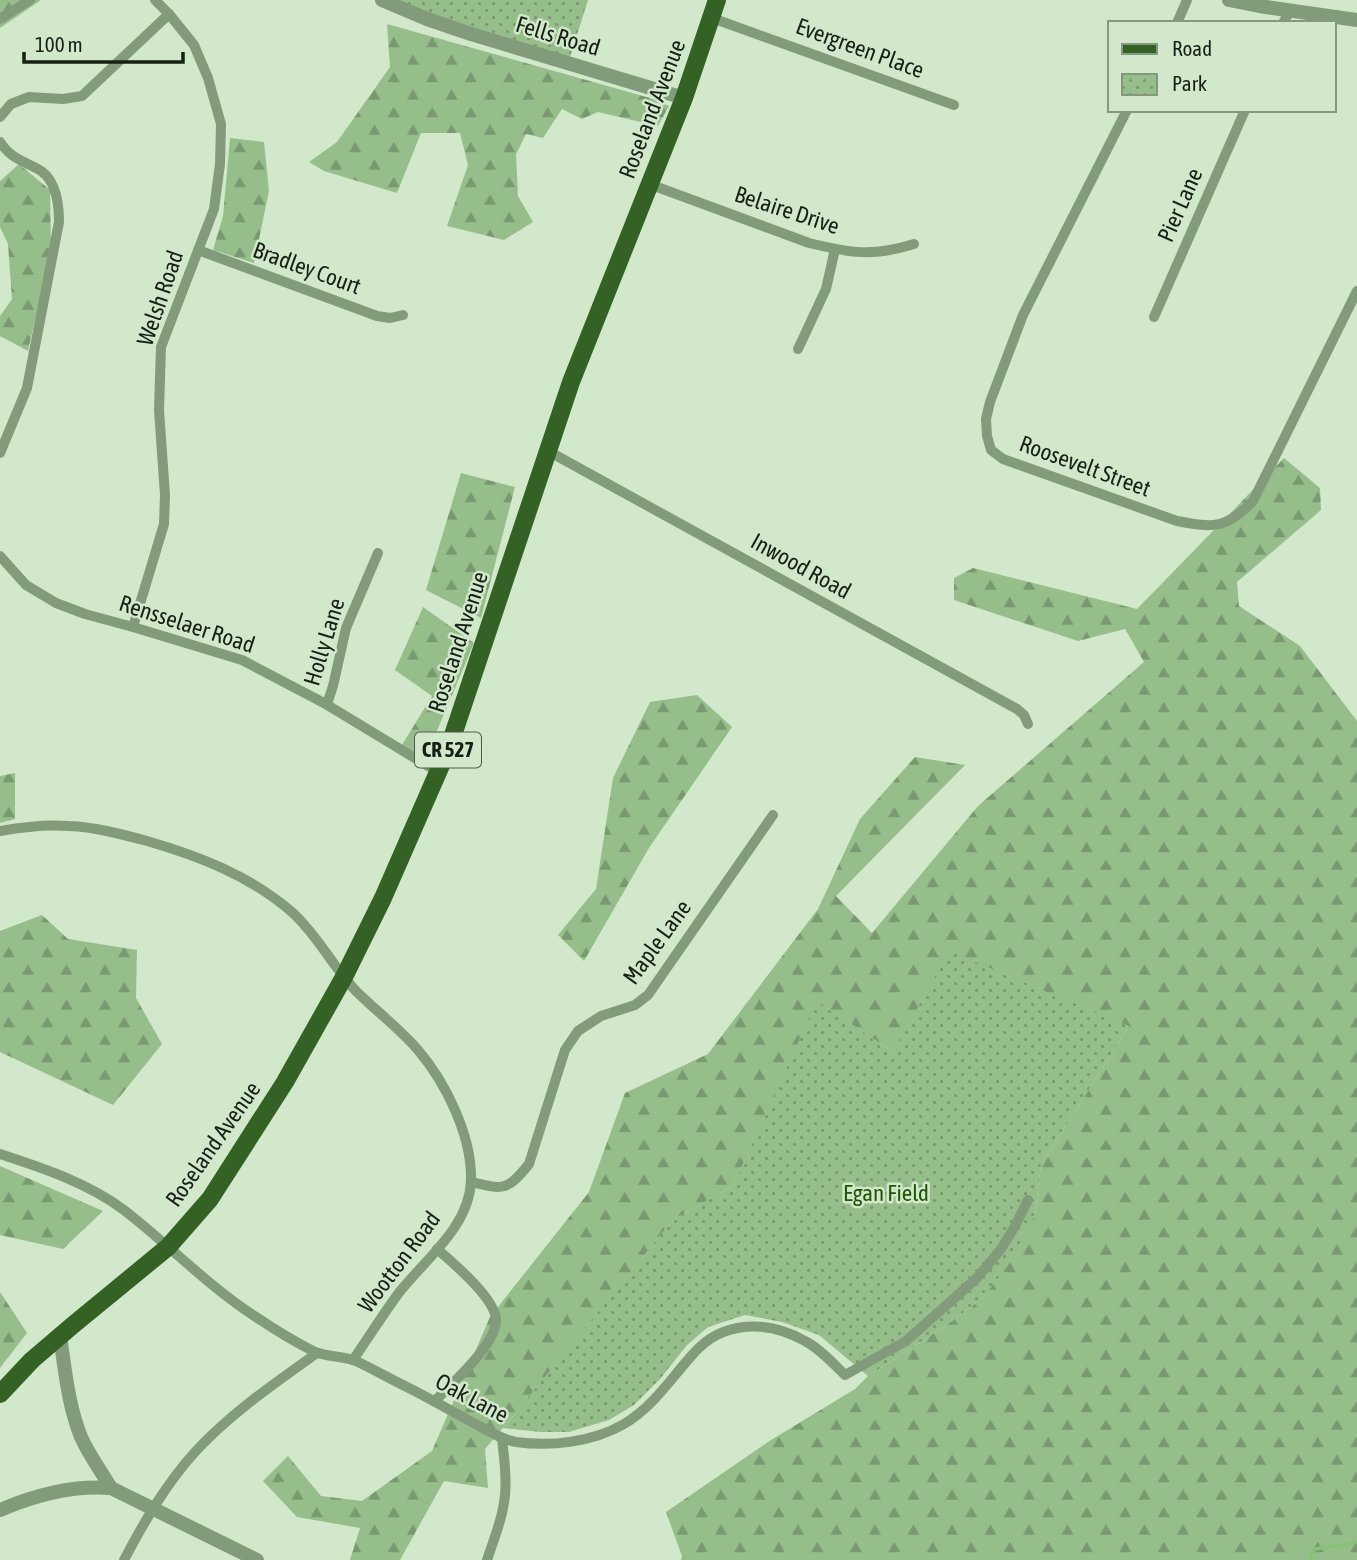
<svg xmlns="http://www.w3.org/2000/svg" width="1357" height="1560" font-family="'Asap Condensed',sans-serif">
	<defs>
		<pattern id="forest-firs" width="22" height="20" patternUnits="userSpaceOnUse" patternTransform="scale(1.75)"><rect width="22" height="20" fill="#96be8b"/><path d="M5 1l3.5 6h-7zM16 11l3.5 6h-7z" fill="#799a70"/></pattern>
		<pattern id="park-dots" width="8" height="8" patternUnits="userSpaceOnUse" patternTransform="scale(1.75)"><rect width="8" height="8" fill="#96be8b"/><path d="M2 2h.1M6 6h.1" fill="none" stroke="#799a70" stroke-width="1.8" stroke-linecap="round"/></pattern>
	</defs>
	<rect width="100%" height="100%" fill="#d1e8ca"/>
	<g fill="url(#forest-firs)">
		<polygon points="0,0 41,0 0,28"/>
		<polygon points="387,24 650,98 669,106 658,126 598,112 582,119 562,109 543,138 526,134 516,154 518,196 533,222 504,240 447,226 468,165 460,133 421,133 397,193 324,171 309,162 337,142 390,67"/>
		<polygon points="230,138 264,142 269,191 254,263 213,250 223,216"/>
		<polygon points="19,164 50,190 51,248 28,351 0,336 0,316 12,299 8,244 0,227 0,181"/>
		<polygon points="1284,458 1320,488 1321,510 1237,582 1239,606 1300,646 1357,721 1357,1560 681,1560 682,1556 666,1512 771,1440 855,1389 868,1376 945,1326 983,1298 1035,1215 1041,1165 1129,1026 893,1052 818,1002 733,1186 673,1220 535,1390 485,1449 488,1488 444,1481 400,1560 350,1560 360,1528 297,1517 263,1481 288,1456 321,1496 362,1501 432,1451 490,1317 589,1192 625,1093 708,1054 818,909 860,819 915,757 965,765 836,896 872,933 978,806 1144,662 1125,629 1078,641 954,600 954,578 973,568 1137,609"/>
		<polygon points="461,473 515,487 481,618 426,590"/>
		<polygon points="423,607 474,643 425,759 402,745 432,696 395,670"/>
		<polygon points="697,695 732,727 649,848 584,961 558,935 596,889 613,778 650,702"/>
		<polygon points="15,773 15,819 0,823 0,776"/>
		<polygon points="42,915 68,939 137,950 136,998 162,1044 113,1105 0,1052 0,931"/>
		<polygon points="0,1166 103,1211 63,1249 0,1235"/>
		<polygon points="0,1292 27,1333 0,1368"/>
	</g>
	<g fill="url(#park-dots)">
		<polygon points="391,0 588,0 570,57 505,39"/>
		<polygon points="949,951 1129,1026 1041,1165 1035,1215 1011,1261 983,1298 945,1326 868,1376 819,1335 782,1322 745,1315 708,1327 687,1345 660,1379 634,1405 609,1420 569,1432 541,1432 503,1428 673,1220 733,1186 817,1001 893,1052"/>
	</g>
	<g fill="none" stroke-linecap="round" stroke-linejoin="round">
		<polyline stroke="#87c276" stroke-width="3.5" points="1310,1560 1314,1549 1354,1543 1357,1541"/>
		<g stroke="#829c7b" stroke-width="10">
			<polyline points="712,18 954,105"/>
			<polyline points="0,19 30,0"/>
			<polyline points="1177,23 1187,0"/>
			<polyline points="1283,23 1290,11"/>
			<path d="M1127,110l-104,205 -33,87 -4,17 1,17 4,14 12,9 174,62c37,7 49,8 76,-20l104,-210"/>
			<polyline points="0,117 11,104 29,97 63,99 82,96 169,14"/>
			<path d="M0,142c11,16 19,17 36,26 20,9 23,35 23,54l-32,166 -27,65"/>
			<path d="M649,184l160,59c42,10 63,14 105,1"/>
			<polyline points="198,250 377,316 390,318 403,315"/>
			<polyline points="1154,317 1245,110"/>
			<polyline points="798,349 826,289 835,249"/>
			<polyline points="548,451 1017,709 1024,715 1028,724"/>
			<polyline points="0,556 26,585 56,603 85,614 133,627 242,660 324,703 438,772"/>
			<polyline points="133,627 164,524 165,495 159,410 161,347 214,209 220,164 221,124 208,78 194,45 169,14 155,0"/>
			<polyline points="327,704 333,686 346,628 378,553"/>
			<path d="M0,831c22,-4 46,-7 69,-5 26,1 52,8 78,15 52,15 104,35 146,72 25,23 40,54 63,78 20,20 44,38 62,59 28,33 54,86 53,130 -1,47 -47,80 -73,114 -16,22 -30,44 -45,66"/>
			<path d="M0,1154c43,14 88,29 124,56 45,35 84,76 132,107 18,12 39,25 59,35 13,5 28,4 41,9 19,9 38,20 57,29 19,10 37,20 55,30 16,8 31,19 48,22 35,5 77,0 108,-18 30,-18 47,-46 70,-71 29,-33 74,-33 111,-12 15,8 28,22 40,34l61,-34 71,-63 24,-29 14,-23 13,-26"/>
			<path d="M471,1182c33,8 36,9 58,-18l36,-114 13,-19 23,-15 34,-11 13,-10 125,-180"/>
			<path d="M435,1401c16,-17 63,-58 61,-82 -2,-22 -43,-56 -59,-70"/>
			<path d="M124,1560c20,-38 42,-76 71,-108 36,-39 80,-69 122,-99"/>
			<path d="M487,1560c7,-21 16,-43 18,-65 2,-19 -1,-38 -3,-56"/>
		</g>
		<g stroke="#829c7b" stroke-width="14">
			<polyline points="382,0 427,19 471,34 684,98"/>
			<polyline points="1229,0 1259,6 1357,20"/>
			<path d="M60,1336c5,33 8,69 21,101 8,18 20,34 30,51"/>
			<path d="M0,1510c35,-15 73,-25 111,-22l146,72"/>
		</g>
		<polyline stroke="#346225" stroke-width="18" points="0,1394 32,1360 73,1325 168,1247 210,1199 285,1082 344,977 383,898 449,747 571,382 684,98 717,0"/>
	</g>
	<g text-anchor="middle" stroke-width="5" stroke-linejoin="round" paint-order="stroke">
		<rect fill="#d1e8ca" stroke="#4f5c4b" stroke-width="2" x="415" y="732.5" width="66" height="35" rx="5"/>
		<g font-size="21" font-weight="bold" fill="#172015">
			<text x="448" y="757">CR 527</text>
		</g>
		<g font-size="23" fill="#172015" stroke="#d1e8ca">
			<text transform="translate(558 36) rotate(17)" y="8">Fells Road</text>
			<text transform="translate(860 48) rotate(20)" y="8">Evergreen Place</text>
			<text transform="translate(652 109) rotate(-69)" y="8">Roseland Avenue</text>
			<text transform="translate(1180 205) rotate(-66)" y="8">Pier Lane</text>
			<text transform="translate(787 210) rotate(18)" y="8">Belaire Drive</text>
			<text transform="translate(307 268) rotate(20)" y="8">Bradley Court</text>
			<text transform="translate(160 298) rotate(-71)" y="8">Welsh Road</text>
			<text transform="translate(1085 466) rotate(20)" y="8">Roosevelt Street</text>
			<text transform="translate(801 566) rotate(29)" y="8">Inwood Road</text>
			<text transform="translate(187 624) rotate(18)" y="8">Rensselaer Road</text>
			<text transform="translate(324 642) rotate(-73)" y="8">Holly Lane</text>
			<text transform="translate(458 642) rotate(-72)" y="8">Roseland Avenue</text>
			<text transform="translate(657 942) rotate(-54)" y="8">Maple Lane</text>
			<text transform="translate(213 1144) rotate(-55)" y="8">Roseland Avenue</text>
			<text transform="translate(399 1262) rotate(-53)" y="8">Wootton Road</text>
			<text transform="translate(472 1398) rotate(28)" y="8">Oak Lane</text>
		</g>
		<g font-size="23" fill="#1e5605" stroke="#d1e8ca">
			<text x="886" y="1201">Egan Field</text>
		</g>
	</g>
	<rect x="1108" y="21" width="228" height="91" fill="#d1e8ca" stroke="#879882" stroke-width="2"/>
	<rect x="1122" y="44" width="35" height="10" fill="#346225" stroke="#879882" stroke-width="2"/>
	<text x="1172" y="56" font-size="21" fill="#172015">Road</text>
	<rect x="1122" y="74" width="35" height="21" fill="url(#park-dots)" stroke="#879882" stroke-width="2"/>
	<text x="1172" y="91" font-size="21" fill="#172015">Park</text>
	<path d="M24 52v10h159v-10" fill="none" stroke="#172015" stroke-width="3.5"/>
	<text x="35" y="52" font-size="21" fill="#172015" stroke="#d1e8ca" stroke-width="5" paint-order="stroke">100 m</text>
</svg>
